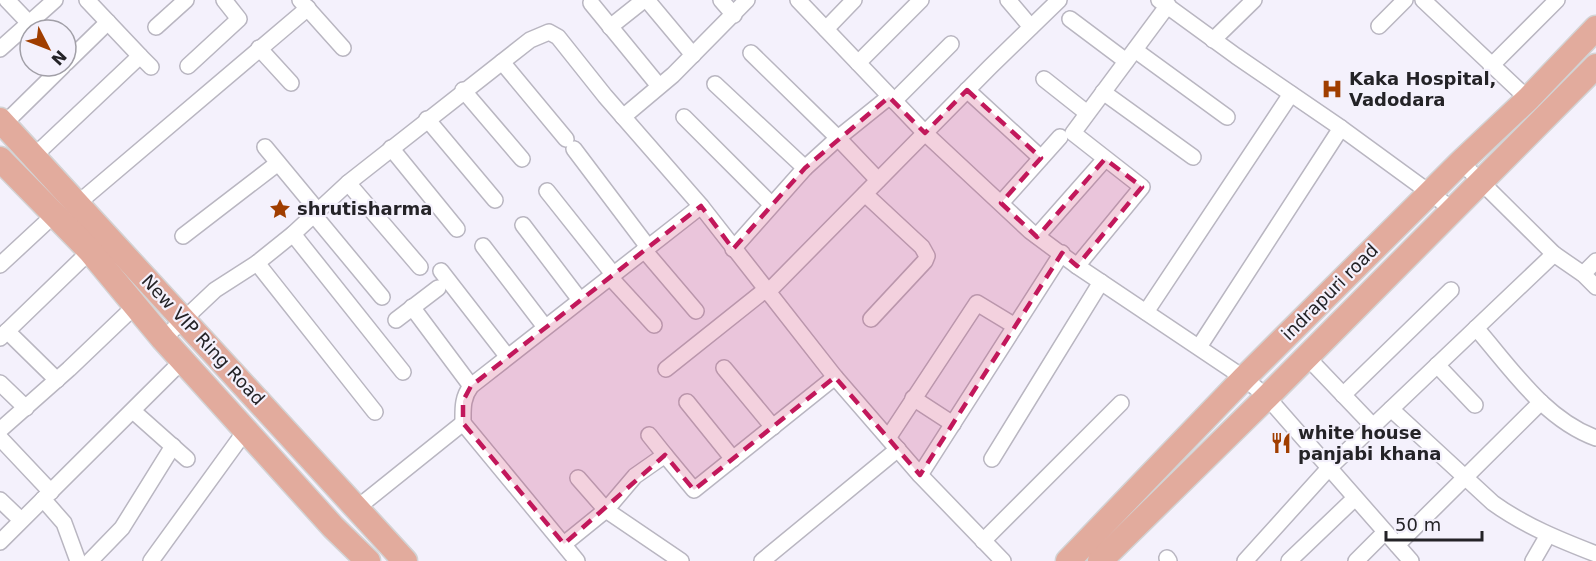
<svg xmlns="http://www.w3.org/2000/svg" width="1596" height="561" font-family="'DejaVu Sans',sans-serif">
	<rect width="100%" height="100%" fill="#f4f1fc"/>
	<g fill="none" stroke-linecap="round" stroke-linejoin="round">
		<defs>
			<g id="street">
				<polyline points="7,0 29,23"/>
				<polyline points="300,0 343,48"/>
				<polyline points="647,0 693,55"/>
				<polyline points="721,0 734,15"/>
				<polyline points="798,0 925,133 1030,231 1077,266 1244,378 1267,397 1411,561"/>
				<polyline points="1008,0 1031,27"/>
				<polyline points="1159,0 1236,56 1341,128 1452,209"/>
				<polyline points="1423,0 1528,99"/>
				<polyline points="591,3 659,86"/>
				<polyline points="1070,19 1126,61"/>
				<polyline points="1379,26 1405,0"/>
				<polyline points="156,27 186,0"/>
				<polyline points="610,27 644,0"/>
				<polyline points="826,29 854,0"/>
				<polyline points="1213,40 1254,0"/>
				<polyline points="259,48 291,83"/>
				<polyline points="0,49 55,0"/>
				<polyline points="1135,50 1227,117"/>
				<polyline points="751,53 838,138 889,97"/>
				<polyline points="140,56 151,67"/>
				<polyline points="502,62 566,139"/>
				<polyline points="66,63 108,22"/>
				<polyline points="858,63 921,0"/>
				<polyline points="188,66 239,19 224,0"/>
				<polyline points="1491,66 1557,0"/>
				<polyline points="1044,79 1087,113"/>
				<polyline points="715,84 805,168"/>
				<polyline points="463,90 522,159"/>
				<polyline points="967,90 1041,158"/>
				<polyline points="1103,92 1193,157"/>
				<polyline points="894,101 951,44"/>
				<polyline points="623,117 673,75 747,0"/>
				<polyline points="684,117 771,204"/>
				<polyline points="427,119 495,200"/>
				<polyline points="4,124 63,66"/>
				<polyline points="265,147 318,211"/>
				<polyline points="391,148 457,229"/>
				<polyline points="574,149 648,247"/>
				<polyline points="33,157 140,56 87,0"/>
				<polyline points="1461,162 1554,254 1583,274 1596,287"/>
				<polyline points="348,183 420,267"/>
				<polyline points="547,191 613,274"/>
				<polyline points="865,194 922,247 927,256 925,261 871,319"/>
				<polyline points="1001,203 1060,137"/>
				<polyline points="77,204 308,8"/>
				<polyline points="314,215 382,297"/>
				<polyline points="523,225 580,300"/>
				<polyline points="293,234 403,372"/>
				<polyline points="183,236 278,163"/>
				<polyline points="1037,236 1105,159"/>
				<polyline points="483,246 545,327"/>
				<polyline points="733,249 805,168 838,138 878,180"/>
				<polyline points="644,250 696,311"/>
				<polyline points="257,263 375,412"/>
				<polyline points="0,265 55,214"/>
				<polyline points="1077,266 1142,187 1073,133 1168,5"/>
				<polyline points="441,271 507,356"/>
				<polyline points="1583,274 1596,261"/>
				<polyline points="610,277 654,325"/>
				<polyline points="767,293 990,67 1059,0"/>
				<polyline points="412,307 471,386"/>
				<polyline points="1146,312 1291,94"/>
				<polyline points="396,320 438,288"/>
				<path d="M1476,328c35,40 68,91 120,110"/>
				<polyline points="7,331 57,380"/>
				<polyline points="0,338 90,251"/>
				<polyline points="163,339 215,290 257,263 293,234 348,183 530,40 549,32 558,37 605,96 701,206 835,377 920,475 1003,561"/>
				<polyline points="1199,347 1341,128"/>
				<polyline points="1307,357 1373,426"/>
				<polyline points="1437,365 1475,405"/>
				<polyline points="724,368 773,427"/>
				<polyline points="666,369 765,290"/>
				<polyline points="0,383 26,408"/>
				<polyline points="1343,395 1451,290"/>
				<polyline points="913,398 953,424"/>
				<polyline points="687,402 733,459"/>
				<path d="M1391,409l102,94c32,23 67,37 103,51"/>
				<polyline points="133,411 187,459"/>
				<path d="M463,423c0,-14 -1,-25 8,-37l230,-180"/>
				<polyline points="0,430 69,369 135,306"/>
				<polyline points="649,435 665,455"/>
				<polyline points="0,438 51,492"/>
				<polyline points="888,438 977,303 1015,326"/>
				<polyline points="992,459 1101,282"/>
				<polyline points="920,475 1062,253"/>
				<polyline points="578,478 606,510 681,561"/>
				<polyline points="43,499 64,523 78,561"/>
				<polyline points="0,500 21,520"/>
				<polyline points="357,508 463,423 577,561"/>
				<polyline points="983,541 1121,403"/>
				<polyline points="0,542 183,360"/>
				<polyline points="564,544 606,510 635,476 665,455 694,490 835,377"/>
				<polyline points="1397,545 1541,402"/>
				<polyline points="1167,558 1169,561"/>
				<polyline points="90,561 122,528 173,446"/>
				<polyline points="151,561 246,430"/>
				<polyline points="762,561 898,449"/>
				<polyline points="1245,561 1329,468 1554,254"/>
				<polyline points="1289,561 1355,498"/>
				<polyline points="1356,561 1385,532"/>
				<polyline points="1533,561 1548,535"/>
			</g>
			<g id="primary">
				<polyline points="0,120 405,561"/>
				<polyline points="0,159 90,251 163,339 333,527 368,561"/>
				<polyline points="1068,561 1244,378 1461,162 1528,99 1596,28"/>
				<polyline points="1100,561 1267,397 1596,66"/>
			</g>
		</defs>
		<use href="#street" stroke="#b9b6c1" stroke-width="18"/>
		<use href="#primary" stroke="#d3d3d4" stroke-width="27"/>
		<use href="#street" stroke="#fff" stroke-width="15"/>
		<use href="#primary" stroke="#e2ab9d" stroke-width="24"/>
	</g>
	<path fill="#c2185b" fill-opacity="0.2" stroke="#c2185b" stroke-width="4.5" stroke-dasharray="12 8" stroke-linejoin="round" d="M967,90l74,68 -40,45 36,34 68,-78 37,28 -65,79 -15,-13 -142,222 -85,-98 -141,113 -29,-35 -101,89 -101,-121v-22l8,-15 230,-180 32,43 72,-81 84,-71 36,36z"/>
	<defs>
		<symbol id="hospital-bare" viewBox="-9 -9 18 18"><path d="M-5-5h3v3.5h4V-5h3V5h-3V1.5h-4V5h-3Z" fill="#a03e00" stroke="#f4f1fc" stroke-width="2.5" paint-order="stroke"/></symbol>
		<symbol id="sight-bare" viewBox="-9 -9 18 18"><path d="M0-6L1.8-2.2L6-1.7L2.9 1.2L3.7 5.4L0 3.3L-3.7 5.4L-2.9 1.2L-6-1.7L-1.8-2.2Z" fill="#a03e00" stroke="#f4f1fc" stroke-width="2.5" paint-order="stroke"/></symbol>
		<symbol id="restaurant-bare" viewBox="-9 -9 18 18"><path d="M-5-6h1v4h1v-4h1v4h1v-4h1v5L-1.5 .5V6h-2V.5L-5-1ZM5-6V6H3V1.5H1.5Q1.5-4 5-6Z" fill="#a03e00" stroke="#f4f1fc" stroke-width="2.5" paint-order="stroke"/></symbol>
	</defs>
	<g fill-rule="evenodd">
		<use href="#hospital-bare" x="1317" y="74" width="30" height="30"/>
		<use href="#sight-bare" x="265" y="194" width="30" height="30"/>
		<use href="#restaurant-bare" x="1266" y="428" width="30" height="30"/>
	</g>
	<g text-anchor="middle" stroke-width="4.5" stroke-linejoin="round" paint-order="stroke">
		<g font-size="18" font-weight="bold" fill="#242327" stroke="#f4f1fc" text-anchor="start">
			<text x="1349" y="85">Kaka Hospital,<tspan x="1349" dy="21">Vadodara</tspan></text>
			<text x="297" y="215">shrutisharma</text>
			<text x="1298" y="439">white house<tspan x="1298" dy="21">panjabi khana</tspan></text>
		</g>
		<g font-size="18" fill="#242327" stroke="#f4f1fc">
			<text transform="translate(1330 292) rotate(-45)" y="6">indrapuri road</text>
			<text transform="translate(203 340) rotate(47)" y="6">New VIP Ring Road</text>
		</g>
	</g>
	<g transform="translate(48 48) rotate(132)"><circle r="28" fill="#f4f1fc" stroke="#a19fa7" stroke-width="1.5"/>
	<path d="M0-4.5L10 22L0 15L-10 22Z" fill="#a03e00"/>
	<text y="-9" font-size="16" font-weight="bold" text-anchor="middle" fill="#242327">N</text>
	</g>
	<path d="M1386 531v9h96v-9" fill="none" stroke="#242327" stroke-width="3"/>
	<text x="1395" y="531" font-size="18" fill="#242327" stroke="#f4f1fc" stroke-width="4.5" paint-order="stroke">50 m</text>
</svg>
